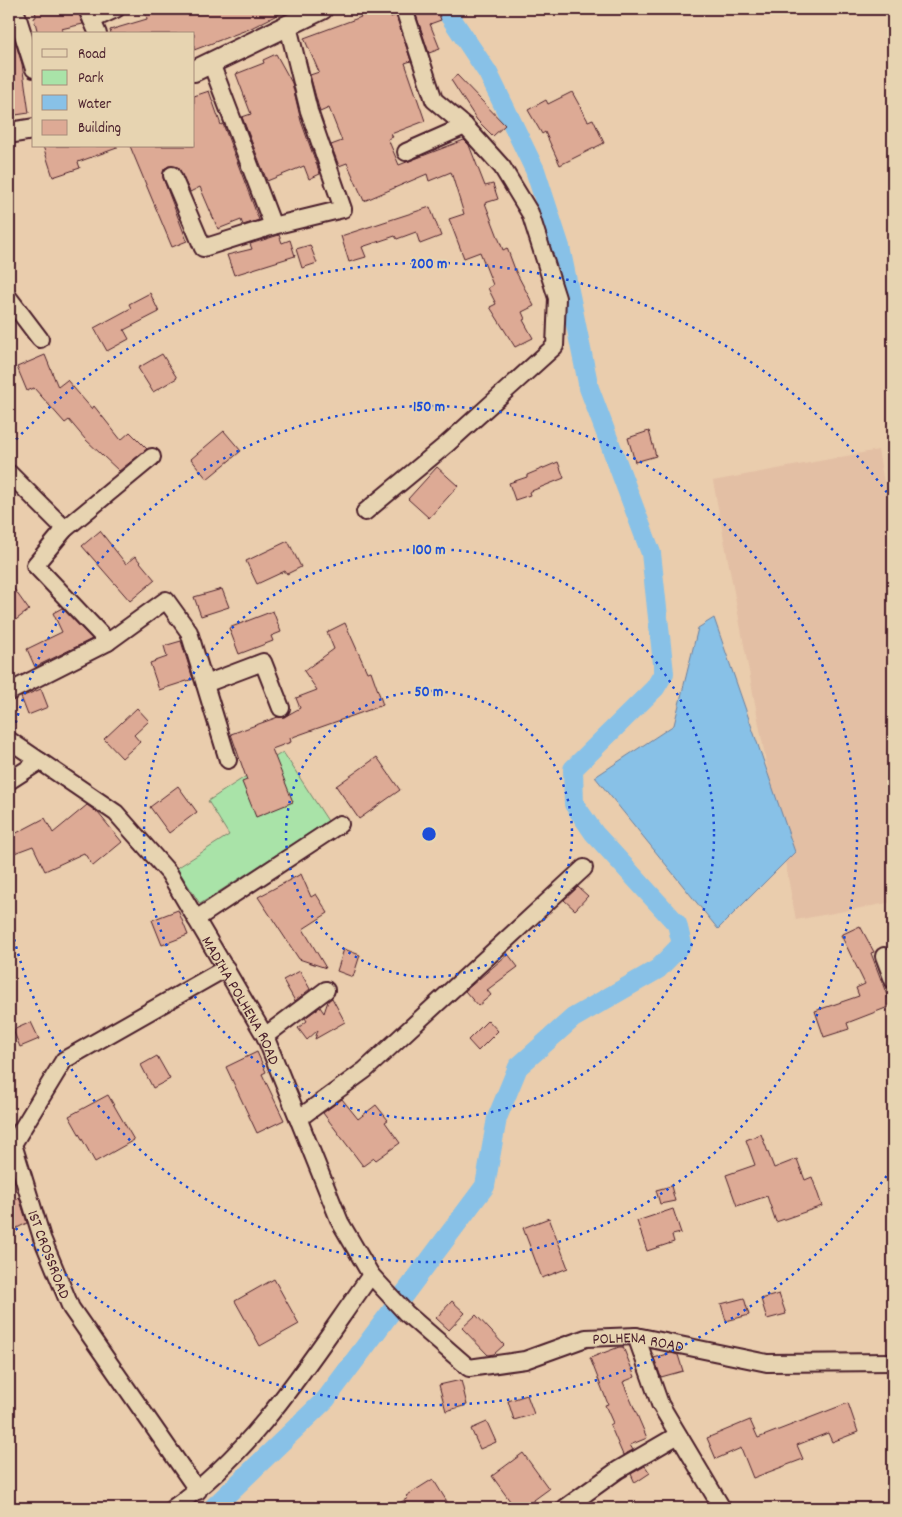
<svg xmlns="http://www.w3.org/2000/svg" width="902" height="1517" font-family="Dekko,sans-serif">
	<rect width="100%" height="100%" fill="#eacdad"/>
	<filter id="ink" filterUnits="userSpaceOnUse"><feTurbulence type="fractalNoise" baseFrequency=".02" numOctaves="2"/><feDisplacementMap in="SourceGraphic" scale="10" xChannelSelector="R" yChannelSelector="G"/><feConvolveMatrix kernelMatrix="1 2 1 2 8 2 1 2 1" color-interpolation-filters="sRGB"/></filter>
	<g filter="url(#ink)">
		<polygon fill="#e3bfa4" points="878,450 893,531 893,902 796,920 713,481"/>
		<polygon fill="#a9e3a8" stroke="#7a816a" points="283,752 328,821 200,904 177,868 229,835 208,801"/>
		<polygon fill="#88c1e7" stroke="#6f809c" points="714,618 795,852 718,929 595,777 674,725 698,628"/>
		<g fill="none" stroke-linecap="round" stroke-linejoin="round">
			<polyline stroke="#88c1e7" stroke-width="20" points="213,1508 326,1399 485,1186 497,1118 518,1067 573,1018 658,969 682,944 677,924 594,833 574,804 573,769 655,688 664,673 651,553 589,388 560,247 535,170 488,73 445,9"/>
		</g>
		<g fill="#ddaa95" stroke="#4a1f2b">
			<polygon points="35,9 77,9 83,24 61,29 63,34 38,34 34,18 36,17"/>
			<polygon points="145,9 289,9 249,29 194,50 194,34 111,34 110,30 147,19"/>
			<polygon points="358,9 387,9 391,17 396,15 411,61 405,63 425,121 391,134 393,137 388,139 399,165 464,140 469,145 485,186 493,184 498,199 485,203 503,250 507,248 516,272 534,306 522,312 525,319 523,320 533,338 515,347 490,307 496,304 488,288 493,285 480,252 464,258 449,219 464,214 451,172 429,181 427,174 364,201 347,163 339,166 331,145 342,141 329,108 320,112 310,75 319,72 304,38 361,17"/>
			<polygon points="414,9 437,9 441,20 430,24 440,49 429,53"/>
			<polygon points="9,22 22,64 29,113 9,116"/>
			<polygon points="276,54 292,83 301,121 320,174 309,179 304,166 267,181 242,117 251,114 236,74 264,63 263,60"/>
			<polygon points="457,75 505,125 493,136 477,120 451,80"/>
			<polygon points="209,91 221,125 223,124 259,220 243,225 241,220 218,229 200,187 190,192 178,167 169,166 164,169 163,178 187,241 172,247 130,146 194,146 194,96"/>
			<polygon points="572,92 588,121 593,119 604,143 560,165 545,132 542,134 528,110 546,100 548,104"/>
			<polygon points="43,146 117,146 117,148 78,162 80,168 53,177"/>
			<polygon points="430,207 441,236 420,244 416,232 397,239 395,236 362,247 366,257 349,262 341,236"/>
			<polygon points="279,235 282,243 290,240 295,256 234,275 227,255 252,249 250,244"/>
			<polygon points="310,245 317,263 302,268 296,249"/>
			<polygon points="150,293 159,312 124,330 129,339 107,351 94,328 131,308 129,304"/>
			<polygon points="162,354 177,378 153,392 138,368"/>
			<polygon points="45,355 58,387 67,380 92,409 94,406 121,440 130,432 147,449 119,471 85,439 69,420 65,423 34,388 27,391 17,367"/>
			<polygon points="224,431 241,451 207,479 191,459"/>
			<polygon points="649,431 656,456 635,462 628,438"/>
			<polygon points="558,462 564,478 529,492 530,495 515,500 509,483 527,477 527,475"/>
			<polygon points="437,467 458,486 429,518 408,499"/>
			<polygon points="100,531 126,564 135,556 155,580 130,601 82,546"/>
			<polygon points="288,541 301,567 287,574 285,571 257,584 246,561"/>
			<polygon points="9,582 29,610 9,625"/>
			<polygon points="222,589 229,607 201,616 194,597"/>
			<polygon points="62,608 92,639 35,667 27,649 62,632 53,613"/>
			<polygon points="273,611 281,632 271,636 273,641 239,654 229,628"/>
			<polygon points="345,623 367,672 371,671 383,705 290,738 291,742 272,749 293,802 256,817 242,782 247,780 231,734 278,717 284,717 300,708 296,698 317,690 304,671 334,649 327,632"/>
			<polygon points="181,641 193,679 159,690 150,663 167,657 164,646"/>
			<polygon points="41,689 48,707 28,715 21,697"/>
			<polygon points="137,708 149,721 134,735 140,742 122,758 104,739"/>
			<polygon points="377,757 400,790 359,819 336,786"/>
			<polygon points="178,786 197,812 169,833 150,807"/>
			<polygon points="87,805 98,813 122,842 93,866 84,853 45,871 33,846 9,855 9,837 45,818 53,833"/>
			<polygon points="301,874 311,897 316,894 328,913 303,929 326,968 299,959 258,897"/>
			<polygon points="578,887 588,896 575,910 564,900"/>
			<polygon points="178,910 188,935 162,945 152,920"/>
			<polygon points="860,926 874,952 871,953 891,1006 847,1023 849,1029 824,1037 815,1011 859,996 856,988 865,984 841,935"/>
			<polygon points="344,949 360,955 353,977 337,971"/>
			<polygon points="508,954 518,967 487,990 491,995 478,1006 465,991"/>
			<polygon points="300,971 310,989 295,1001 283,980"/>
			<polygon points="332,998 345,1022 315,1039 318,1030 307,1040 298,1028 307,1021 305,1018 320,1007 324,1013 328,1001"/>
			<polygon points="488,1020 498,1031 478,1051 468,1040"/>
			<polygon points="31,1022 39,1039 20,1047 13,1030"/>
			<polygon points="257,1052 266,1072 262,1074 284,1120 257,1133 226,1067"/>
			<polygon points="157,1056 170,1079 153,1088 141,1065"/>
			<polygon points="108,1095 134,1140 95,1162 69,1116"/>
			<polygon points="342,1099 358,1119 376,1105 388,1120 385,1122 400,1143 376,1160 374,1158 363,1166 323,1113"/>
			<polygon points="761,1134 774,1168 797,1159 805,1180 812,1177 822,1206 776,1222 767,1196 737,1206 726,1175 755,1165 746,1140"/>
			<polygon points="671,1186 675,1201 660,1204 656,1190"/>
			<polygon points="19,1197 27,1223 9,1232 9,1203"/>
			<polygon points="673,1209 681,1233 672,1235 674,1242 647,1251 637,1221"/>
			<polygon points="549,1218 568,1268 542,1278 523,1228"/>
			<polygon points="274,1279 299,1324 260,1346 235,1301"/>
			<polygon points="779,1294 786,1314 767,1319 761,1299"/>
			<polygon points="744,1298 749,1315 726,1321 721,1304"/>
			<polygon points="452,1301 465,1313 449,1330 436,1318"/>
			<polygon points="476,1315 504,1345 494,1354 488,1355 462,1328"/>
			<polygon points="619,1347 623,1347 635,1377 623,1382 647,1438 630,1445 633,1450 623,1455 610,1425 613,1423 605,1405 608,1404 590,1358"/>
			<polygon points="671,1353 678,1355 683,1371 661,1377 654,1358"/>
			<polygon points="461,1380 467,1405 446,1411 439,1385"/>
			<polygon points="527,1395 534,1414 514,1420 508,1401"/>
			<polygon points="848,1403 858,1432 832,1442 828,1433 797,1445 803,1459 753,1478 741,1448 716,1459 707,1438 750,1420 758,1438"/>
			<polygon points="487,1422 496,1442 480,1449 471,1429"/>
			<polygon points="523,1453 549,1489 523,1508 515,1508 492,1476"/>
			<polygon points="645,1466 650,1473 635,1483 631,1474"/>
			<polygon points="433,1479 451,1508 391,1508 408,1498 406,1496"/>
		</g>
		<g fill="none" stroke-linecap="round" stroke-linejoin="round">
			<defs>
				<g id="minor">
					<polyline points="15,9 34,69"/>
					<polyline points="87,9 98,34"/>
					<polyline points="92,20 116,9"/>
					<polyline points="211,63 273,226"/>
					<polyline points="406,152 465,126"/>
					<polyline points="172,175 203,248 273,226 343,209 309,111 288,26"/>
					<polyline points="9,298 40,339"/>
					<polyline points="9,473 65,529"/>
					<polyline points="365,512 447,444 555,346 557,298 530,213 502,167 465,126 434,100 404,9"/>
					<polyline points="108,642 35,565 65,529 152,457"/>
					<polyline points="205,684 263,662 281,708"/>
					<polyline points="9,692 108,642 166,600 189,632 228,760"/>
					<path id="s1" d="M9,740l107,73 53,60 96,163 75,186 31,53 35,38 63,55 56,-8 61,-22 50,-2 131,27 126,-1"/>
					<polyline points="9,781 40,761"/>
					<polyline points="196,919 340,824"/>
					<polyline points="884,956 893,980"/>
					<polyline points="265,1036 326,990"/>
					<polyline points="298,1119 365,1070 584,868"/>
					<polyline points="636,1336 660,1404 722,1508"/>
					<polyline points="198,1491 71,1308 42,1238 13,1144 64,1060 226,968"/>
					<path d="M173,1508c84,-59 139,-151 198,-233"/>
					<polyline points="565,1508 618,1470 678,1435"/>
				</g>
				<g id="tertiary">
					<polyline points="194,71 322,9"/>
					<polyline points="9,133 34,129"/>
				</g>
			</defs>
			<use href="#minor" stroke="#4a1f2b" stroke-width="20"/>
			<use href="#tertiary" stroke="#4a1f2b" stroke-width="24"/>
			<use href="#minor" stroke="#e7d4b1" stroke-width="16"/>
			<use href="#tertiary" stroke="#e7d4b1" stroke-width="20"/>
		</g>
	</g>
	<g fill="none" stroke="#1d4ed8" stroke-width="2.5" stroke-dasharray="2.5 5">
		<circle cx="429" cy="834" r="143"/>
		<circle cx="429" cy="834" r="285"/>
		<path d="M9 752A428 428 0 1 1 9 916"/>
		<path d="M891 1170A571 571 0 0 1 11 1223M11 445A571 571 0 0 1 891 498"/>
	</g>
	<g text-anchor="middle" stroke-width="4" stroke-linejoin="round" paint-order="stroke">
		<g font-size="16" fill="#4a1f2b" stroke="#e7d4b1">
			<text dy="6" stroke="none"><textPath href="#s1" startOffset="356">MADIHA POLHENA ROAD</textPath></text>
			<text transform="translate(50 1254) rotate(69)" y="6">1ST CROSSROAD</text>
			<text dy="6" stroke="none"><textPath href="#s1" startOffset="970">POLHENA ROAD</textPath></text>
		</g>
	</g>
	<circle cx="429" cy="834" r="8" fill="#1d4ed8" stroke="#e7d4b1" stroke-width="2.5"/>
	<g font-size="15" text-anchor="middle" font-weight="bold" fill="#1d4ed8" stroke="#e7d4b1" stroke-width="4" stroke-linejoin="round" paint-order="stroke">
		<text x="429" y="268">200 m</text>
		<text x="429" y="411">150 m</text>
		<text x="429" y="554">100 m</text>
		<text x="429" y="696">50 m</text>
	</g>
	<rect width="902" height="1517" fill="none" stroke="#e7d4b1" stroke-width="30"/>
	<rect x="15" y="15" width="872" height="1487" fill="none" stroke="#4a1f2b" stroke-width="2" filter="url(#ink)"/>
	<rect x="32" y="32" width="162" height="115" fill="#e7d4b1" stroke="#a88c7b"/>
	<rect x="42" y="49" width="25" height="8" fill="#e7d4b1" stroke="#a88c7b"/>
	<text x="78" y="58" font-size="15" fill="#4a1f2b">Road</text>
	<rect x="42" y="70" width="25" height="15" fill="#a9e3a8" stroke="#a88c7b"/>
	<text x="78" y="82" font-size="15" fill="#4a1f2b">Park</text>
	<rect x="42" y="95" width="25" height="15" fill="#88c1e7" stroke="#a88c7b"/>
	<text x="78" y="108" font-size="15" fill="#4a1f2b">Water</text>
	<rect x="42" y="120" width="25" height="15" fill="#ddaa95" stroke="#a88c7b"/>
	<text x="78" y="132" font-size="15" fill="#4a1f2b">Building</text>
</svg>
